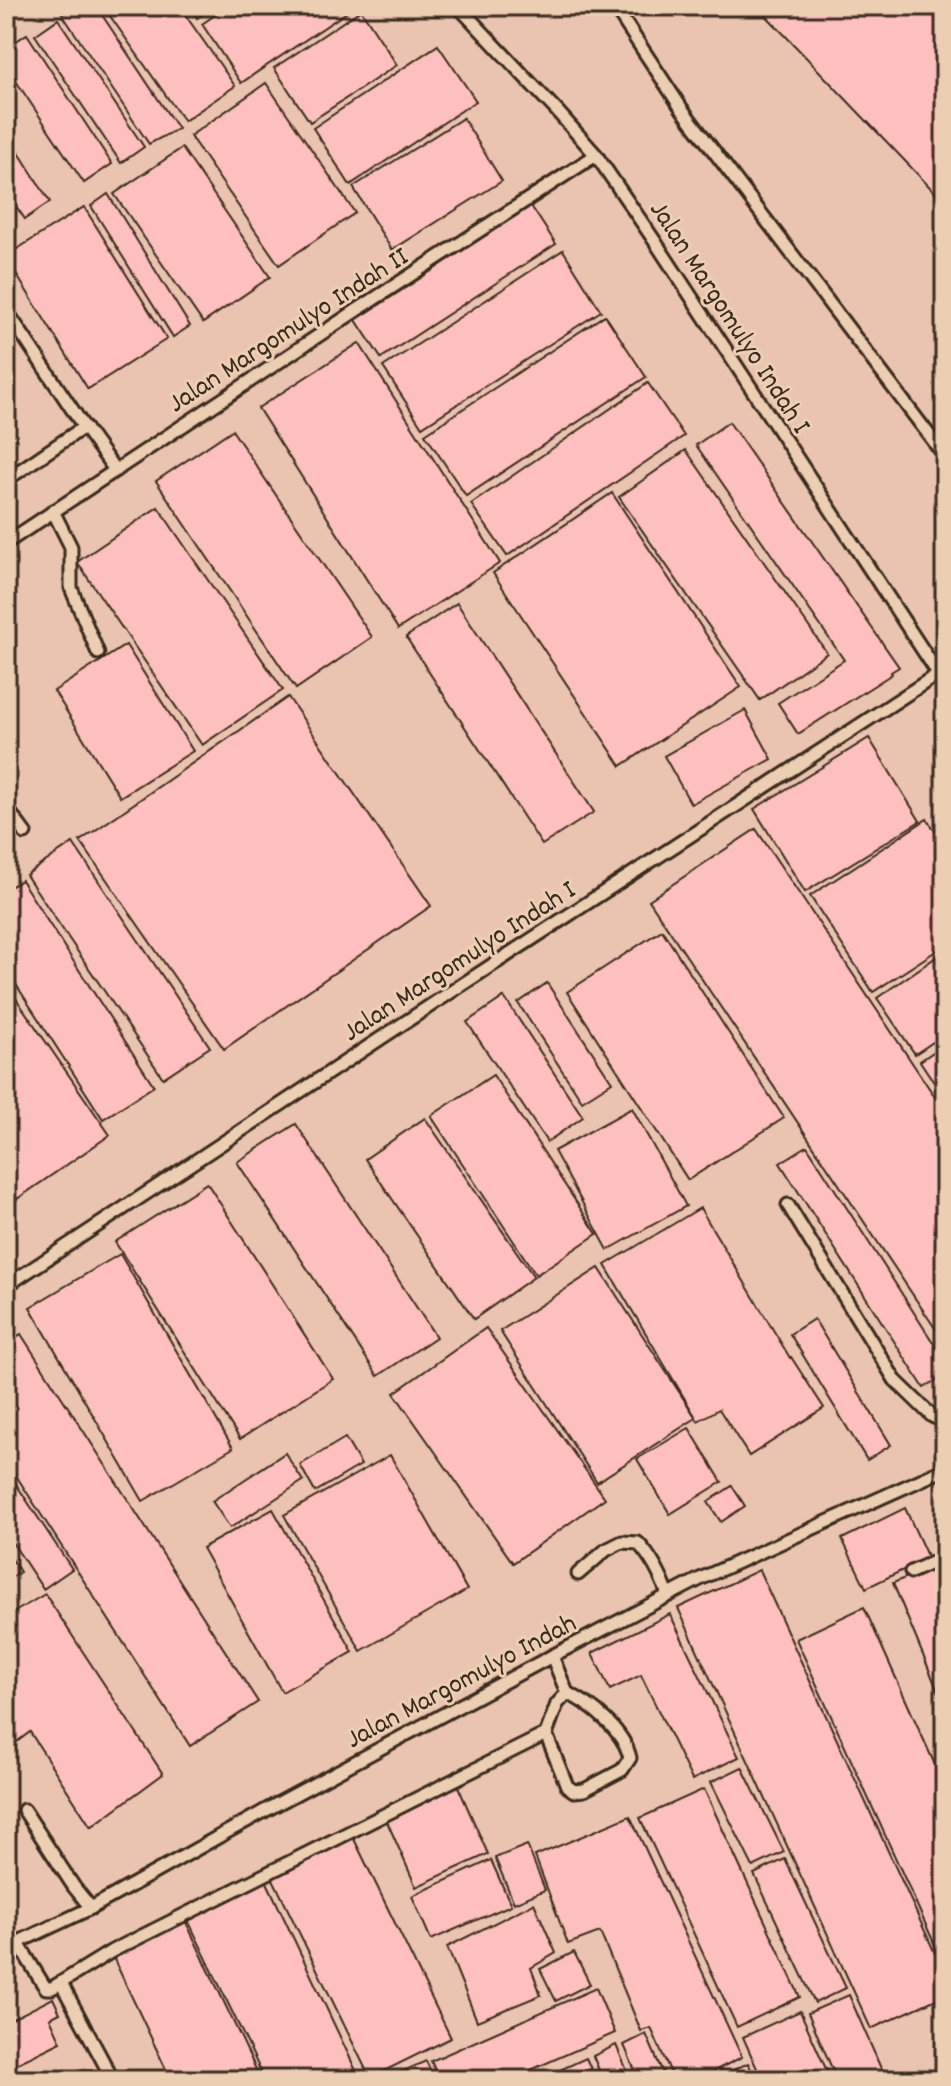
<svg xmlns="http://www.w3.org/2000/svg" width="951" height="2086" font-family="Dekko,sans-serif">
	<rect width="100%" height="100%" fill="#ecceb3"/>
	<filter id="ink" filterUnits="userSpaceOnUse"><feTurbulence type="fractalNoise" baseFrequency=".0125" numOctaves="2"/><feDisplacementMap in="SourceGraphic" scale="16" xChannelSelector="R" yChannelSelector="G"/><feConvolveMatrix kernelMatrix="1 2 1 2 8 2 1 2 1" color-interpolation-filters="sRGB"/></filter>
	<g filter="url(#ink)">
		<rect fill="#eac4b0" x="6" y="6" width="939" height="2074"/>
		<g fill="#fdc0be" stroke="#3b2a1e" stroke-width="2">
			<polygon points="80,6 96,6 178,129 149,144 62,14"/>
			<polygon points="103,6 179,6 235,86 184,121"/>
			<polygon points="190,6 215,6 197,18"/>
			<polygon points="228,6 356,6 241,83 202,24"/>
			<polygon points="757,6 945,6 945,203"/>
			<polygon points="361,10 397,65 310,122 274,68"/>
			<polygon points="58,19 144,147 121,163 35,35"/>
			<polygon points="27,34 112,164 84,183 6,66 6,48"/>
			<polygon points="438,45 476,101 350,185 313,128"/>
			<polygon points="266,83 355,213 279,265 190,136"/>
			<polygon points="463,118 502,181 392,250 353,187"/>
			<polygon points="6,132 50,202 25,219 6,192"/>
			<polygon points="182,148 270,277 203,323 114,194"/>
			<polygon points="108,194 190,326 173,337 91,206"/>
			<polygon points="531,206 556,244 381,358 356,320"/>
			<polygon points="84,207 167,339 88,389 6,258 6,256"/>
			<polygon points="563,250 601,311 422,427 383,367"/>
			<polygon points="605,315 646,377 466,496 425,434"/>
			<polygon points="359,343 500,563 398,629 258,408"/>
			<polygon points="648,383 684,436 507,556 471,504"/>
			<polygon points="729,422 899,667 891,672 892,674 798,734 778,703 844,660 696,445"/>
			<polygon points="232,430 372,637 296,689 156,481"/>
			<polygon points="686,450 827,653 760,700 619,497"/>
			<polygon points="612,493 741,687 621,766 493,573"/>
			<polygon points="158,507 283,690 202,745 77,562"/>
			<polygon points="457,603 594,812 542,845 406,637"/>
			<polygon points="126,645 193,751 120,797 54,691"/>
			<polygon points="288,697 431,906 224,1049 80,841"/>
			<polygon points="745,710 772,759 691,804 664,756"/>
			<polygon points="869,738 920,821 805,892 754,809"/>
			<polygon points="927,819 945,846 945,945 873,992 810,896"/>
			<polygon points="756,829 945,1112 945,1343 649,900"/>
			<polygon points="73,843 210,1047 163,1078 26,875"/>
			<polygon points="21,880 154,1086 103,1119 6,969 6,890"/>
			<polygon points="662,930 784,1118 688,1180 567,992"/>
			<polygon points="945,951 945,1034 915,1054 877,998"/>
			<polygon points="547,983 612,1082 582,1101 518,1003"/>
			<polygon points="6,984 110,1135 17,1199 6,1182"/>
			<polygon points="504,997 583,1117 547,1142 467,1022"/>
			<polygon points="945,1044 945,1099 920,1061"/>
			<polygon points="493,1075 597,1234 536,1275 431,1116"/>
			<polygon points="632,1108 686,1206 608,1250 554,1151"/>
			<polygon points="425,1118 534,1277 474,1319 365,1159"/>
			<polygon points="296,1124 436,1337 378,1376 237,1162"/>
			<polygon points="807,1146 945,1361 945,1375 924,1388 780,1163"/>
			<polygon points="207,1183 333,1379 240,1439 115,1242"/>
			<polygon points="700,1208 790,1358 791,1357 824,1408 749,1456 719,1409 698,1421 605,1265"/>
			<polygon points="120,1254 233,1448 143,1501 30,1307"/>
			<polygon points="599,1268 696,1418 597,1482 500,1331"/>
			<polygon points="814,1319 891,1445 867,1460 790,1334"/>
			<polygon points="486,1328 605,1498 513,1563 394,1393"/>
			<polygon points="21,1334 258,1702 190,1746 6,1460 6,1344"/>
			<polygon points="689,1428 722,1482 670,1514 637,1459"/>
			<polygon points="345,1438 361,1465 315,1492 300,1465"/>
			<polygon points="285,1453 303,1481 230,1528 212,1501"/>
			<polygon points="390,1455 467,1590 361,1651 284,1515"/>
			<polygon points="6,1469 72,1569 43,1589 6,1533"/>
			<polygon points="732,1486 745,1506 721,1522 708,1502"/>
			<polygon points="905,1508 928,1558 866,1588 842,1539"/>
			<polygon points="273,1509 353,1652 282,1692 202,1548"/>
			<polygon points="6,1550 20,1572 6,1581"/>
			<polygon points="945,1561 945,1708 893,1583"/>
			<polygon points="759,1570 945,1975 945,1995 871,2029 678,1608"/>
			<polygon points="45,1594 163,1774 91,1827 30,1732 6,1750 6,1617"/>
			<polygon points="864,1607 945,1787 945,1967 796,1639"/>
			<polygon points="670,1614 739,1757 692,1780 641,1675 610,1690 592,1653"/>
			<polygon points="742,1767 784,1852 753,1867 711,1782"/>
			<polygon points="457,1784 488,1854 416,1887 385,1817"/>
			<polygon points="704,1789 800,1997 737,2027 640,1818"/>
			<polygon points="630,1816 742,2057 696,2080 674,2080 651,2028 641,2031 600,1932 568,1944 535,1856"/>
			<polygon points="353,1837 451,2038 370,2078 272,1877"/>
			<polygon points="527,1845 545,1890 514,1903 495,1858"/>
			<polygon points="785,1859 846,1988 815,2003 754,1874"/>
			<polygon points="491,1860 511,1905 431,1940 412,1896"/>
			<polygon points="265,1878 359,2077 352,2080 265,2080 186,1916"/>
			<polygon points="534,1903 556,1953 531,1968 541,1995 477,2021 447,1947"/>
			<polygon points="185,1920 261,2080 171,2080 112,1955"/>
			<polygon points="574,1952 590,1984 556,2001 540,1969"/>
			<polygon points="596,1988 615,2033 508,2080 439,2080 431,2061"/>
			<polygon points="849,1995 886,2080 837,2080 808,2013"/>
			<polygon points="53,1998 60,2013 50,2018 61,2042 12,2066 6,2052 6,2022"/>
			<polygon points="800,2011 831,2080 762,2080 743,2037"/>
			<polygon points="646,2034 666,2080 639,2080 624,2045"/>
			<polygon points="616,2045 631,2080 603,2080 593,2056"/>
			<polygon points="586,2058 596,2080 538,2080"/>
			<polygon points="426,2061 435,2080 384,2080"/>
			<polygon points="748,2063 756,2080 712,2080"/>
		</g>
		<g fill="none" stroke-linecap="round" stroke-linejoin="round">
			<defs>
				<g id="service">
					<polyline points="458,6 557,111 596,155 654,240 945,684"/>
					<polyline points="614,6 682,109 945,456"/>
					<polyline points="6,310 84,427"/>
					<polyline points="6,480 84,427 115,470"/>
					<polyline points="53,511 71,547 71,588 98,653"/>
					<polyline points="6,543 351,314 596,155"/>
					<polyline points="6,807 25,833"/>
					<polyline points="788,1205 895,1380 932,1416 945,1422"/>
					<polyline points="6,1286 460,986 938,674"/>
					<polyline points="911,1572 945,1557"/>
					<path d="M578,1574l28,-24 16,-8 16,1c15,16 23,33 30,52"/>
					<path d="M552,1656l15,37c24,11 57,38 63,65l-8,12 -38,20 -10,1 -7,-5 -21,-52 11,-30 10,-11"/>
					<polyline points="24,1810 74,1887 91,1908"/>
					<polyline points="18,1943 43,1984 46,1988 52,1988 112,1951 546,1734"/>
					<polyline points="6,1948 91,1908 277,1804 552,1656 700,1579 945,1469"/>
					<polyline points="61,1983 113,2080"/>
				</g>
			</defs>
			<use href="#service" stroke="#3b2a1e" stroke-width="17"/>
			<use href="#service" stroke="#ecceb3" stroke-width="11"/>
		</g>
	</g>
	<g text-anchor="middle" stroke-width="6" stroke-linejoin="round" paint-order="stroke">
		<g font-size="28" fill="#3b2a1e" stroke="#ecceb3">
			<text transform="translate(732 316) rotate(57)" y="10">Jalan Margomulyo Indah I</text>
			<text transform="translate(287 328) rotate(-33)" y="10">Jalan Margomulyo Indah II</text>
			<text transform="translate(458 959) rotate(-33)" y="10">Jalan Margomulyo Indah I</text>
			<text transform="translate(460 1679) rotate(-28)" y="10">Jalan Margomulyo Indah</text>
		</g>
	</g>
	<rect width="951" height="2086" fill="none" stroke="#ecceb3" stroke-width="32"/>
	<rect x="16" y="16" width="919" height="2054" fill="none" stroke="#3b2a1e" stroke-width="3" filter="url(#ink)"/>
</svg>
